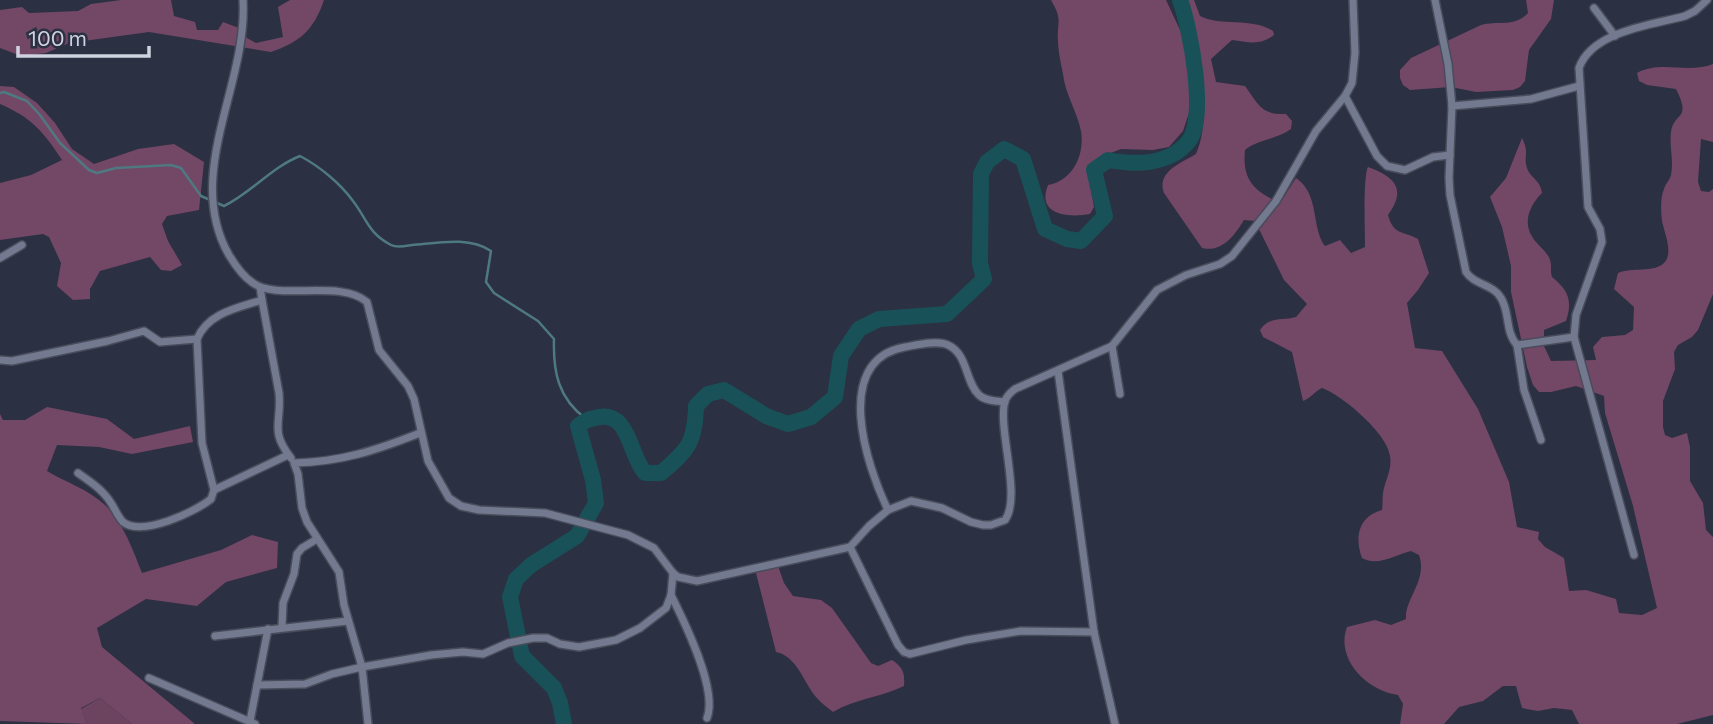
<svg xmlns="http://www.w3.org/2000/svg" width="1713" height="724" font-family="Commissioner,sans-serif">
	<rect width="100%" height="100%" fill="#2b3042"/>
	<polygon fill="#6c4460" points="100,698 132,724 87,724 81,709"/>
	<g fill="#734766">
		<path d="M121,0h50l3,16 21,6 2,8h21l5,-8 16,6 8,10 9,5 27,-6 -5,-30 12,-7h34c-10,30 -24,42 -53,52l-122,-20 -80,11 -23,10 -25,3 -21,-8v-38l22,-3 7,6 49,-2 13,-7z"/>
		<path d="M1051,0h115l21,45 3,16 3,40 -10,30 -14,16 -16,3 -32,-1 -18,7 -7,5 -8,13 6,33 -4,7c-22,4 -54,1 -42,-29 25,-4 37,-31 33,-54 -4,-20 -16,-37 -18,-57 -2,-10 -5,-24 -5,-33 -1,-21 5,-20 -7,-41z"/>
		<path d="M1186,0h8l6,16c22,11 52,1 73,15l1,4c-14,11 -26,7 -42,5l-21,19 5,23 29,4c14,19 16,29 41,28l6,7 -1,8c-15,11 -33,10 -46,21 -3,30 9,41 35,53l16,-25c24,16 15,50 29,68l15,-6 11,13 14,-6c0,-15 -2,-71 3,-80 27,10 39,22 20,48 6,21 14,15 30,24l11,34 -11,17 -11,13 8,45 27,3 36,58 31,73 8,45 22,5 -1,7 7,8 19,11 5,33 17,-1 30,9 3,14 23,2 15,-7 -24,-102 -28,-93 -1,-17 -28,-10 -25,6h-12l-6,-7 -6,-18 -16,-75v-26l-9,-39 -12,-30 16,-19 16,-40c8,16 1,17 5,30 3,10 13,11 15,25 -12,12 -20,29 -9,45 4,7 15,14 17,22 2,5 0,11 2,17 16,13 21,23 14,44l-22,9v16l7,15 45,-1 -3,-13 9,-10 23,-2 8,-5 1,-23 -20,-18 4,-16c13,-6 36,0 46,-10 10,-10 0,-31 -2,-42 -1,-9 -2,-23 2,-32 1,-5 6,-9 7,-14 3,-14 -2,-30 0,-43 3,-21 21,-11 5,-43l-29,-4 -8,-4 -2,-8c24,-13 51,1 76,-9v78l-12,-3 -3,43 3,9 8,1 4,-3v105l-15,36 -6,7 -14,8 -4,7 1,17 -12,32v26l2,8 7,3 15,-5 3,14v34l13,22 3,27 7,7v178l-36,9h-98l-7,-14 -18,-2 -16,3 -16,-3 -6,-22h-13l-20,15 -24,6 -15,17h-44l3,-20 -5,-9c-31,-4 -63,-36 -51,-68l28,-7 16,5 15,-6c-2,-19 22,-39 13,-64l-8,-4c-16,4 -33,16 -49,7 -8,-21 -3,-42 20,-48 1,-7 0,-15 2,-22 3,-11 8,-20 6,-32 -2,-22 -48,-61 -68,-68 -8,4 -11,10 -19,13l-11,-49 -29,-15 -3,-7c9,-14 22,-9 36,-13l11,-13 -23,-24 -29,-59 -11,-1c-9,15 -22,33 -42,28l-38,-55c-8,-21 17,-30 32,-39 17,-38 5,-117 -10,-154z"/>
		<path d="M1526,0h28l-3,19 -22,31 -4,31 -5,6 -7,3 -37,2 -25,-5 -41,3 -7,-5 -3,-7v-8l11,-12 70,-33c17,-5 33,3 47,-12z"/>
		<path d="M0,86l14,1 23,16 18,20 17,26 22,15 44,-15 36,-5 30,18 -5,48 -32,6 -5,8 6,17 14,24 -11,6 -10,-1 -11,-13 -50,14 -10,18v10l-17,1 -16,-14 4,-23 -12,-26 -6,-3 -43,6v-57l31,-8 31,-15c-19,-29 -30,-42 -62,-56z"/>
		<path d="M47,407l60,12 27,20 56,-13 3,16 -61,12 -33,-7 -42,-2 -10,26c18,11 41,18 58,34 18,17 28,45 37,68l79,-23 31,-15 26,7 -1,26 -51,14 -29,24 -51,-7 -49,29 5,19 93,77h-63l-32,-26 -19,10 6,16 -87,-3v-307l3,6h22z"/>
		<path d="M770,566h8l6,17 9,13 28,4 11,8 39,55 7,3 14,-6c11,7 13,13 12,26 -23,11 -49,13 -71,26 -6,-5 -12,-9 -17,-15 -12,-14 -19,-41 -40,-45l-20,-79z"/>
	</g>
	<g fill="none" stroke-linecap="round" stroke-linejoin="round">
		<path stroke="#4f7980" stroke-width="2.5" d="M0,93l4,-1 23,9 13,14 20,28 29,27 8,3 19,-5 55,-3 10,3 20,28 23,10c27,-13 48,-39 76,-50 19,10 40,27 53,45 14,18 15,32 38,44 6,3 14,1 21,0 25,-2 57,-9 79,6l-5,31 8,11 44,28 16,18c-1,33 4,59 32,80"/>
		<path stroke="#185258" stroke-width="16" d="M564,724l-4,-21 -6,-15 -32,-32 -12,-59 6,-18 15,-14 46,-29 19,-33 -3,-23 -15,-54c7,-6 12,-7 21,-9 31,-5 30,38 46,56h16c27,-23 34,-30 35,-67l12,-12 16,-4 42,26 22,8 23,-7 24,-20 6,-41 18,-27 20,-10 68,-5 37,-35 -4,-16 1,-89 6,-12 17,-13 19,10 22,70 22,10 14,2 24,-25 -11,-46 14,-10c27,5 61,5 80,-18 20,-23 2,-115 -8,-142"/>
		<defs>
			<g id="street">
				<path d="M243,0c5,85 -60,174 -14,255 6,10 13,21 24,28 25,18 88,-4 114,19l12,48 29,36 6,13 14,62 21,37 12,8 18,4 66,3 83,22 26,13 19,25 5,4 19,4 153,-34 19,-21 19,-16 23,-9 31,7 29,14 12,3h8l14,-5c17,-23 -8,-93 0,-119 2,-6 6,-9 10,-12l97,-43 45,-56 29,-15 34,-11 12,-8 44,-55 40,-70 29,-35 7,-13 3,-30 -2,-53"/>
				<path d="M1435,0l13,64 4,42 -3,72 1,17 16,77c8,13 27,12 35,26 9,14 4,34 16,47l57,-8"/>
				<polyline points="1594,8 1615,36"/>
				<polyline points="1345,96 1377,156 1387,166 1405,170 1433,157 1450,155"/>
				<polyline points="1452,106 1531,99 1579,86"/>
				<polyline points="0,258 22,245"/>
				<path d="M262,300l17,93c3,30 -10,37 12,65"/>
				<polyline points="197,339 202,443 214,490"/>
				<polyline points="1517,345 1524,390 1541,440"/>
				<polyline points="1112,346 1120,394"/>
				<path d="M0,360l12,1 96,-20 36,-10 16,11 37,-3c11,-26 40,-31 65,-39l-2,-13"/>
				<polyline points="1058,371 1094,632 1115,724"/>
				<path d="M420,433c-43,17 -79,29 -126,30l4,11 4,34 5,14 32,50 5,33 18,62 69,-12 32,-3 20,2 25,-11 25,-5h14l13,6 19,3 37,-7 24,-12 26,-20 5,-13 2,-22"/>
				<path d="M78,473c13,9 25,17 33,30 4,6 7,14 12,19 19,15 72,-10 88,-23l3,-9 74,-35"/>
				<path d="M888,510c-21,-43 -57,-150 17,-163 12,-2 32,-7 43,-2 20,9 17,37 31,50 6,6 18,6 26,7"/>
				<polyline points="850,547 898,645 904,652 910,654 966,640 1021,631 1094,632"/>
				<path d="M1634,555l-60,-218 2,-22 26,-73 -2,-13 -12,-22 -9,-139c13,-37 73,-43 106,-52l10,-5 12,-11"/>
				<path d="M671,595c14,28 47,95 36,123"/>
				<polyline points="282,627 283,603 294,574 297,554 302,548 317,539"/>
				<polyline points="215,636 348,621"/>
				<polyline points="149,678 255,724"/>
				<polyline points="257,685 305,684 332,674 362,667 368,724"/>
				<polyline points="250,721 268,629"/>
			</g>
		</defs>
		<use href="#street" stroke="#484c5b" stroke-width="10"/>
		<use href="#street" stroke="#73798e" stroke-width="7"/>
	</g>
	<path d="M18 46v10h131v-10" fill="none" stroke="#d0d3df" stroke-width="3.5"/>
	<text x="28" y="46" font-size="21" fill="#d0d3df" stroke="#2b3042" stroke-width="5" paint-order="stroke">100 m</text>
</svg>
